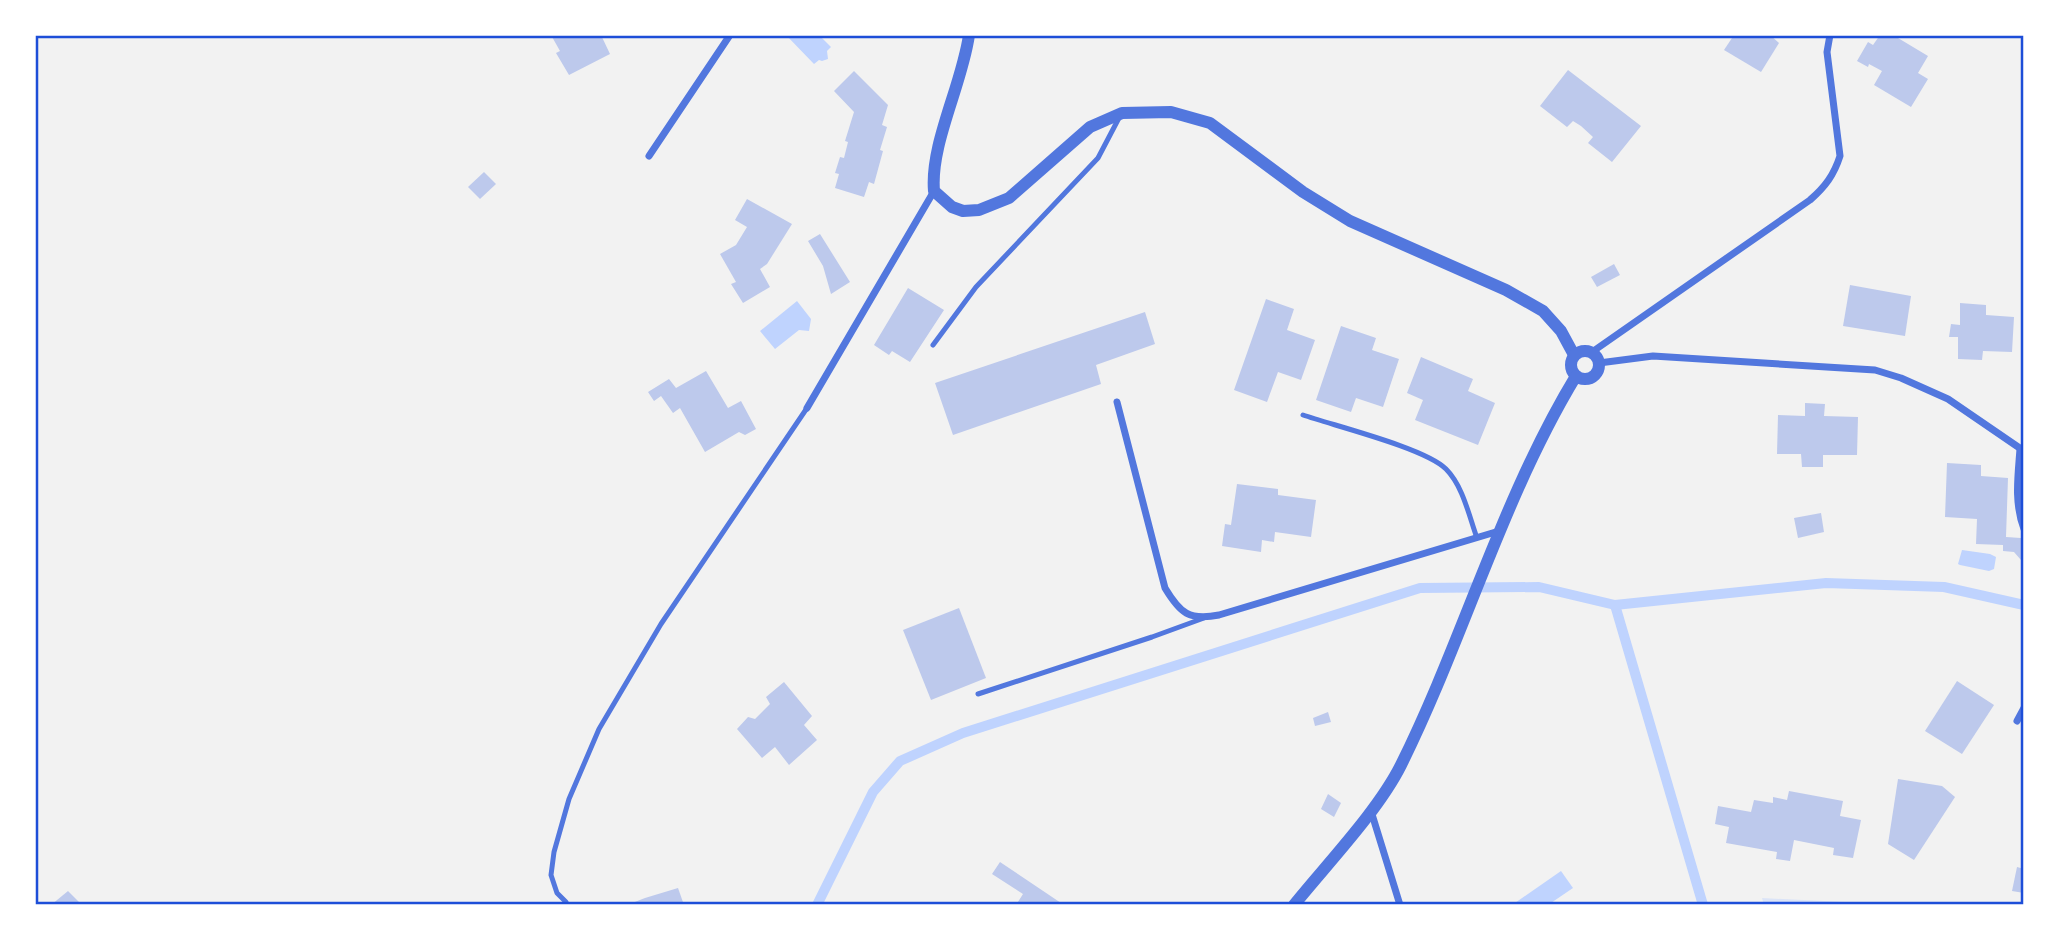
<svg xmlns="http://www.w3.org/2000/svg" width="2059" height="940" font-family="Mulish,sans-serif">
	<rect width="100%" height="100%" fill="#f2f2f2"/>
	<polygon fill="#dbe4f7" points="1762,898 1906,905 1764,905"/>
	<g fill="#bfd3fe">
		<polygon points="786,35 819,35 831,47 827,51 828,59 822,61 819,60 814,64"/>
		<polygon points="797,301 811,319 809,331 799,330 775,349 760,331"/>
		<polygon points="1962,550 1990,554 1996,557 1994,569 1989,571 1960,565 1958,564"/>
		<polygon points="1561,871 1573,888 1548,905 1512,905"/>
	</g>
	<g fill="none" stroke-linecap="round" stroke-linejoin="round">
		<g stroke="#bfd3fe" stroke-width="10">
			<polyline points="1615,605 1703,905"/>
			<polyline points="817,905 873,792 900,761 963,733 1420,588 1539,587 1615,605 1826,583 1944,587 2024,605"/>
		</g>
	</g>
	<g fill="#bdc9ec">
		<polygon points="551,35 586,35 586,37 601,35 610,54 569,75 556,53 560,51"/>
		<polygon points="1734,35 1770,35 1779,43 1761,72 1724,50"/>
		<polygon points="1880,35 1893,35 1928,56 1918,73 1928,79 1911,107 1874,85 1882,71 1869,64 1868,67 1857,61 1868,42 1873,45"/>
		<polygon points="1568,70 1641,126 1612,162 1588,143 1593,137 1581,126 1573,121 1567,127 1540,106"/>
		<polygon points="854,71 888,105 882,125 887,127 880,150 883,151 874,184 869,182 864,197 835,188 839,174 835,173 840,157 844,158 848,142 845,141 854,112 834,91"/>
		<polygon points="484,172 496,184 480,199 468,187"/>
		<polygon points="747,199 792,224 767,264 760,269 770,287 743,303 731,284 736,282 720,254 736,245 747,227 735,220"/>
		<polygon points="820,234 850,282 831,294 823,266 808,241"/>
		<polygon points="1614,264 1620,275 1597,287 1591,277"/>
		<polygon points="1850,285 1911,296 1905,336 1843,326"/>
		<polygon points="908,288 944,310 910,362 892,351 889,355 874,345"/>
		<polygon points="1266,299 1294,309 1287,330 1315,340 1301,380 1278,372 1267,402 1234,390"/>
		<polygon points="1960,303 1986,305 1986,315 2014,317 2012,352 1983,351 1982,360 1958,359 1958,337 1949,337 1951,324 1960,325"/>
		<polygon points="1145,312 1155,344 1096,365 1101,384 953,435 935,383"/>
		<polygon points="1341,326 1376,338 1372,350 1399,359 1383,407 1356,398 1351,412 1316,400"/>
		<polygon points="1421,357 1473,379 1468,391 1495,403 1478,445 1415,420 1423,400 1407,393"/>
		<polygon points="706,371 728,408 741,401 756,429 745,435 739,432 705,452 680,408 673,413 661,396 654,401 648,392 669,379 676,388"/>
		<polygon points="1805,403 1825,404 1824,416 1858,417 1857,455 1823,455 1823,467 1802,467 1801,454 1777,454 1778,415 1805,416"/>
		<polygon points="1947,463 1981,465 1981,476 2008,478 2006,537 2021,538 2024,542 2024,558 2021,560 2014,552 2003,551 2003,545 1976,544 1977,519 1945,517"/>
		<polygon points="1237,484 1278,489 1278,495 1316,500 1311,537 1275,532 1274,542 1262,540 1261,552 1222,546 1225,524 1231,525"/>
		<polygon points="1821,513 1824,532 1798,538 1794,518"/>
		<polygon points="959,608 986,678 931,700 903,630"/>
		<polygon points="1957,681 1994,705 1962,754 1925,731"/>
		<polygon points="784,682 812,716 804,725 817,740 789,765 775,747 762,758 737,729 748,717 755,719 770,704 766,697"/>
		<polygon points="1328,712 1331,722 1315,726 1313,718"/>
		<polygon points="1898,779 1942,786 1955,797 1914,860 1888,844"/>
		<polygon points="1789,791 1843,801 1840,816 1861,820 1853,858 1833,855 1834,848 1794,840 1790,861 1776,859 1777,852 1726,843 1729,827 1715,824 1718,806 1751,812 1754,800 1773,803 1773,797 1787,800"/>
		<polygon points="1328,794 1341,803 1334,817 1321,809"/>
		<polygon points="1000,862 1064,905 1016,905 1023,894 992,874"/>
		<polygon points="2017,867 2024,869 2024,893 2012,891"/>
		<polygon points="678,888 684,905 627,905 645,898"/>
		<polygon points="68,891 82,905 51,905"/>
	</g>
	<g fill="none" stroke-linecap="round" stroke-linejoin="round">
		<g stroke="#5277de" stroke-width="5">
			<polyline points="933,345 976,287 1098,158 1120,116"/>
			<path d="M1303,415c32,11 122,33 143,54 17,17 23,47 31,69"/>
			<polyline points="978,694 1152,637 1204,618"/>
			<polyline points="566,902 557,893 551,875 554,852 569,799 599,729 661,624 807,408"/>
		</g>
		<g stroke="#5277de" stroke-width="7">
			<polyline points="649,156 730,35"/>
			<path d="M1592,352l218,-152c15,-13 24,-25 30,-44l-13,-104 3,-17"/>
			<polyline points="1599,363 1653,356 1875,370 1901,378 1948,399 2024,451"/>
			<path d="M1117,402l48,186c15,25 24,33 54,27l280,-84"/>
			<polyline points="807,408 934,191"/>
			<path d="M2020,449c-2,27 -6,54 4,80"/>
			<polyline points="2017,721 2024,708"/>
			<polyline points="1371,811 1400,905"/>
		</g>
		<g stroke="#5277de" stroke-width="12">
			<path d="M969,35c-7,50 -39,109 -35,156l18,16 11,4 16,-1 30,-12 81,-71 32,-14 49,-1 39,11 93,69 47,29 156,69 37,21 18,20 13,24"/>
			<circle cx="1585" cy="365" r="14"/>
			<path d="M1294,905c33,-41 84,-94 107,-140 63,-127 101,-267 175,-389"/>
		</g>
	</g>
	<rect width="2059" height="940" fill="none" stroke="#ffffff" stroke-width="74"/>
	<rect x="37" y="37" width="1985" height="866" fill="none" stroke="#1d4ed8" stroke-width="2.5"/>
</svg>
